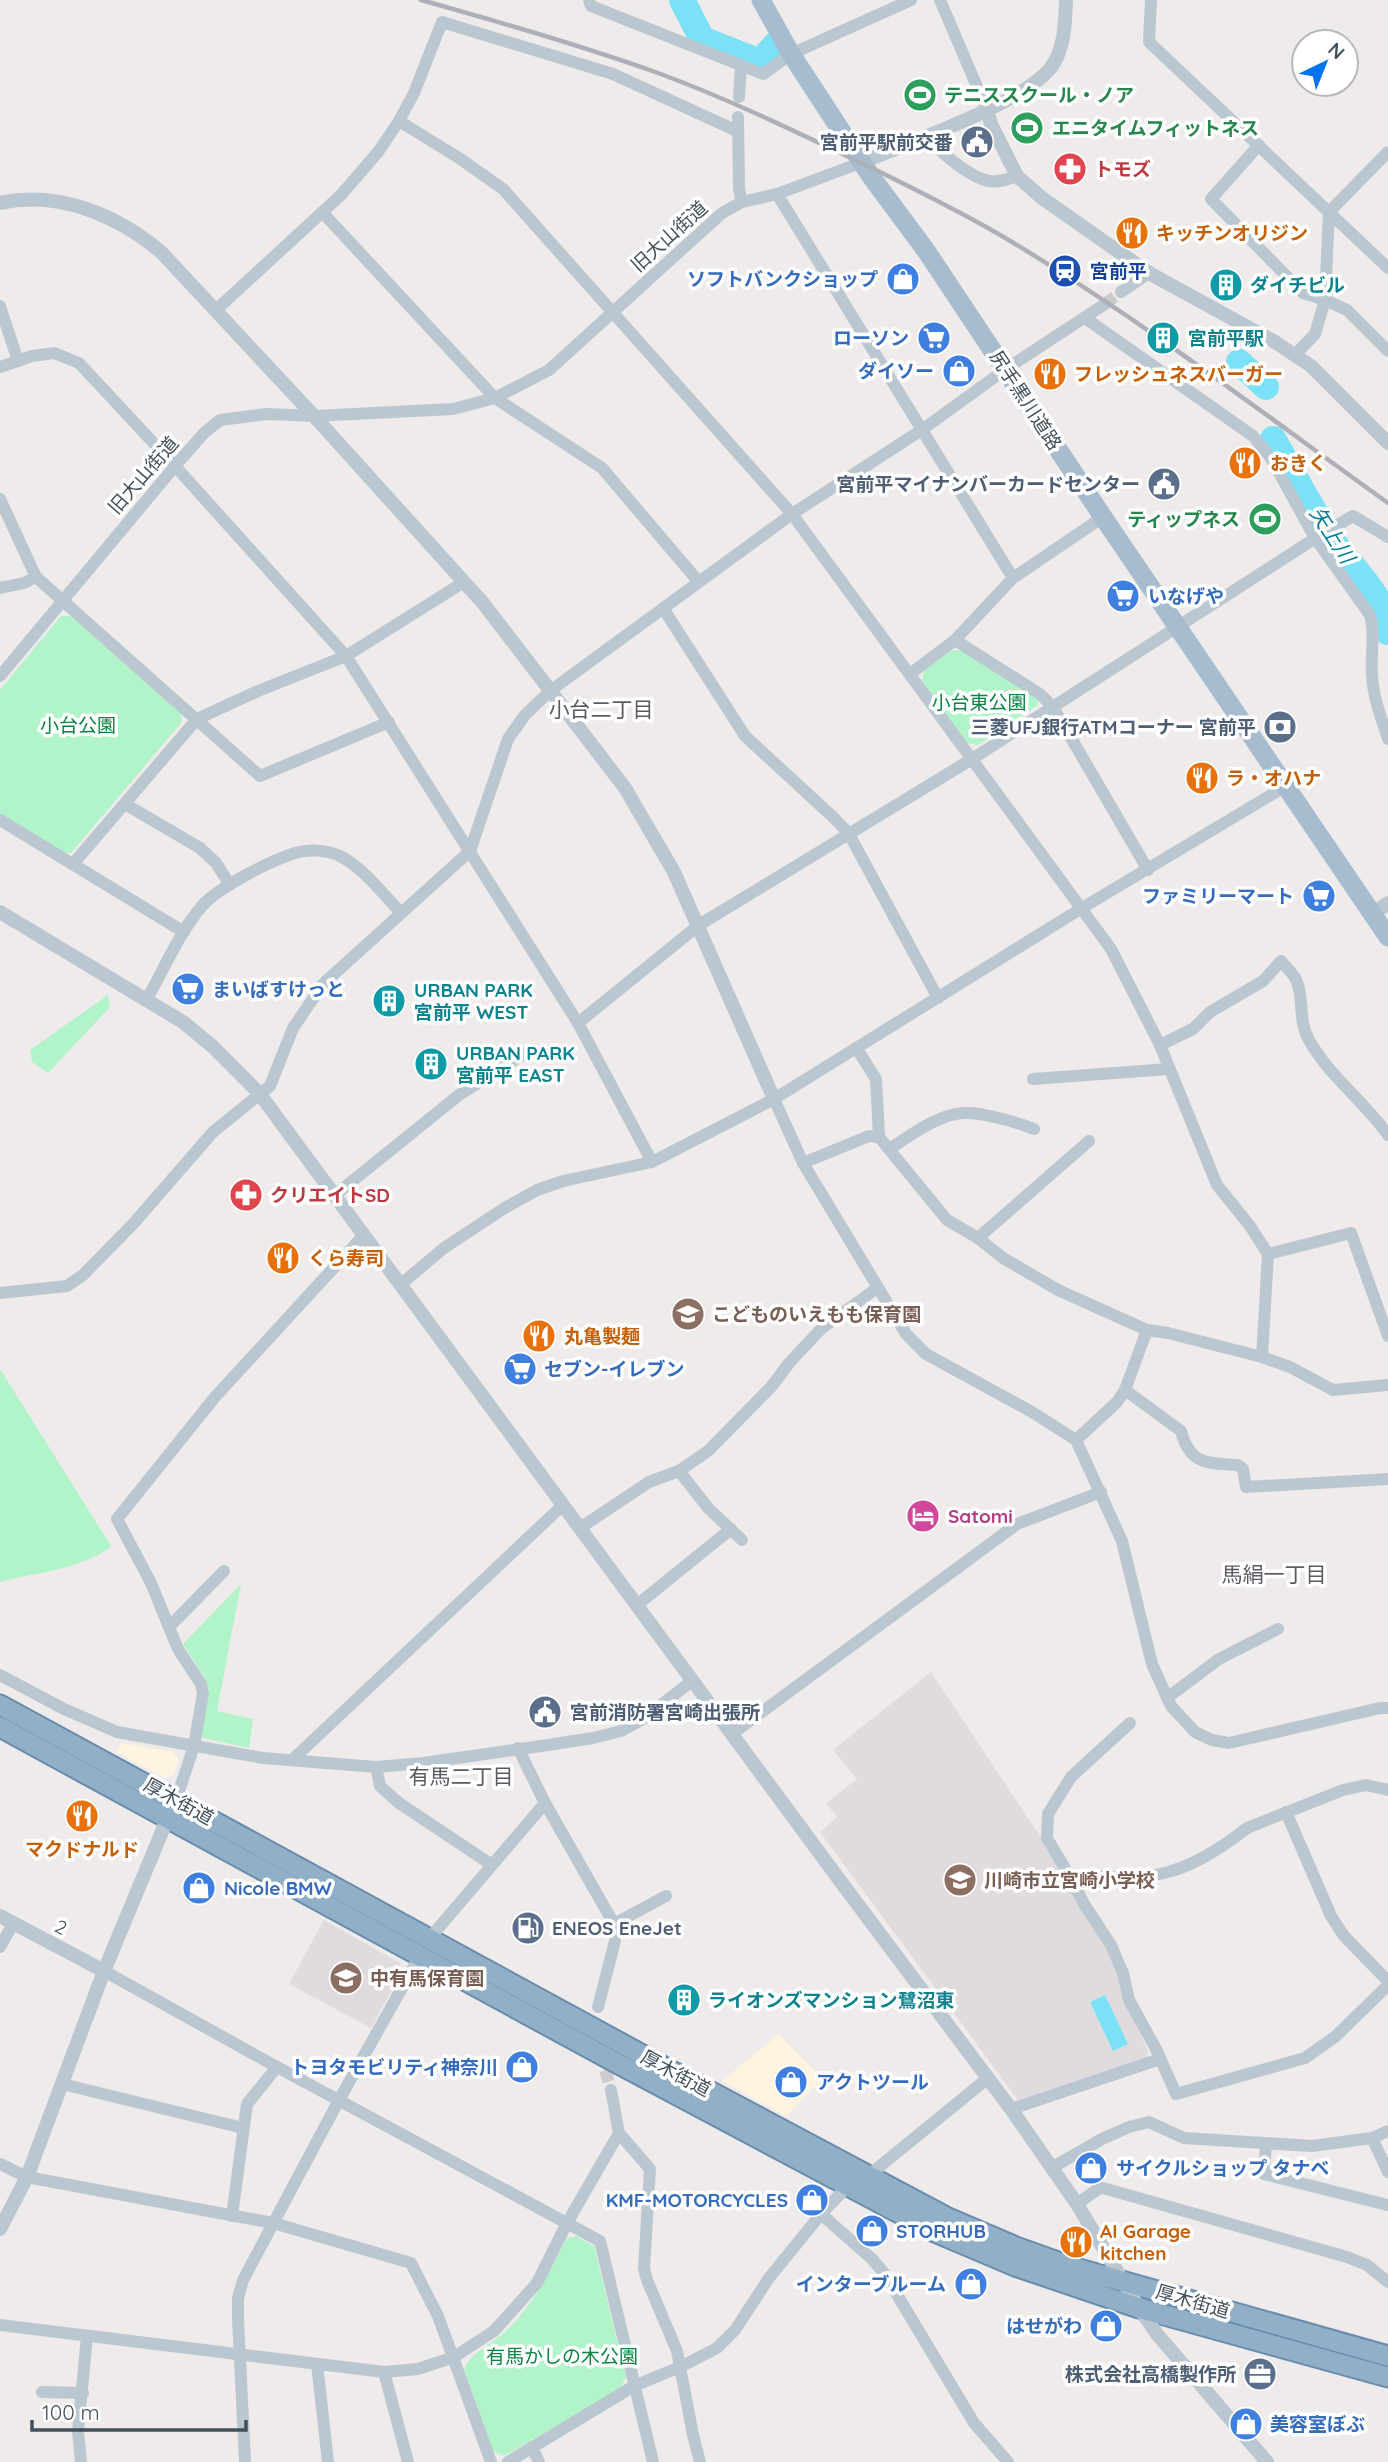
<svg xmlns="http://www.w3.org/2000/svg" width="1388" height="2462" font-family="Quicksand,'Noto Sans JP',sans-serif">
	<rect width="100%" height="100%" fill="#efebeb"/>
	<g fill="#fef4e0">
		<polygon points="122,1743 173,1752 179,1760 174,1774 165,1778 116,1752"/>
		<polygon points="779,2034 817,2073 815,2077 819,2082 786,2116 722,2081"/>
	</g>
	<g fill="#e0dcdd">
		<polygon points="931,1672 1040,1836 1042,1835 1112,1958 1123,1996 1148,2051 1147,2057 1018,2100 820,1832 837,1817 826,1803 857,1779 833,1750"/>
		<polygon points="324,1920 400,1963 402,1972 371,2028 289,1984"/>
	</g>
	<g fill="#b2f4c9">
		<polygon points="61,616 71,616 181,713 182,722 71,853 64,853 0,814 0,690"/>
		<polygon points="952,650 965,651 1037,697 1038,705 978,745 966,743 922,681 924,670"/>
		<polygon points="108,995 110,1007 48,1073 32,1062 30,1050"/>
		<path d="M0,1369l111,177c-26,23 -78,27 -111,36z"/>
		<polygon points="241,1584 217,1711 253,1719 249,1748 203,1738 199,1733 209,1690 205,1678 183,1644"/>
		<path d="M576,2236l18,10 32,131 -6,12 -116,67 -11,-5 -29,-82c8,-18 29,-25 43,-39 27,-26 43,-59 59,-91z"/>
	</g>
	<polygon fill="#7ae1f6" points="1105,1995 1128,2044 1113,2051 1090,2002"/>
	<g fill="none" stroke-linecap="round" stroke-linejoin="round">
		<g stroke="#7ae1f6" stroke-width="26">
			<polyline points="682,0 702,39 760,62 775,45"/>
			<polyline points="1239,362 1266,387"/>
			<path d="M1273,439c20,33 38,70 60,102 19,28 53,55 55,91"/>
		</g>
		<g stroke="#ccccce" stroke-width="12" stroke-dasharray="12 6" stroke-linecap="butt">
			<polyline points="1105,304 1121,292"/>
			<polyline points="600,2053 611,2090"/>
		</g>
		<defs>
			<g id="trunk">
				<polyline points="0,1705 670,2070 946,2217 1016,2247 1072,2267 1388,2356"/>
				<polyline points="0,1727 611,2060 937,2233 1015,2266 1139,2308 1388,2377"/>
			</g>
		</defs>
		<use href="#trunk" stroke="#688cad" stroke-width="23"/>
		<g stroke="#bac7d0" stroke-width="12">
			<polyline points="589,0 591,6 763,74 791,54 911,0"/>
			<polyline points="940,0 987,110"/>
			<polyline points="1151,0 1149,42 1388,268"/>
			<polyline points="739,97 741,65"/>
			<polyline points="738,117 739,189 742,202"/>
			<polyline points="399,121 459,158 503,189 792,514 1111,949 1160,1045 1217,1185 1250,1226 1268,1254 1262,1357"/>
			<path d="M926,135c12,16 43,42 63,46 10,2 19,-2 28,-5"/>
			<polyline points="1259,145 1211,199 1303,293 1325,300 1347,310 1388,351"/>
			<polyline points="777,194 1013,578"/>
			<polyline points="322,212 495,398 602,468 698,581"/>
			<polyline points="1121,292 1149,273"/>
			<polyline points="0,306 18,361"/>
			<polyline points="216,310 341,195 378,152 399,121 414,93 442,22 613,74 737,131"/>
			<path d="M1085,318l168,118 18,22 44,80 55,77c6,19 0,39 2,60 1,22 9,42 16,64"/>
			<polyline points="1295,355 1315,334 1325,300 1329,212 1388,152"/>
			<polyline points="0,367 32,356 54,353 79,363 175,466 346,656 578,1023 652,1162"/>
			<polyline points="0,499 36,577"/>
			<polyline points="0,588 24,583 36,577 260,776 389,722"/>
			<polyline points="663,608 745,736 834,818 849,834 938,998"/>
			<polyline points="955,640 1040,694 1053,707 1148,870"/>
			<polyline points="910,674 955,640 1013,578 1103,517"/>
			<polyline points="0,676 175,466 204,433 220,420 267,414 314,416 453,409 495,398 549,370 722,213 742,202 777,194 863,162"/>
			<polyline points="125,804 200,848 216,863 230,885"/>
			<polyline points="0,820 184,932"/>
			<polyline points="73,864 197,719 258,691 346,656 464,582"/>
			<path d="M147,999c17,-30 32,-66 55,-93 15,-18 70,-46 93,-53 13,-4 30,-3 43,2 25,12 44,38 63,58"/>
			<polyline points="578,1023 699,925 972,759 1322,534 1353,516 1388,537"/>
			<path d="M1160,1045l33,-16 17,-17 53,-31 18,-20c5,6 14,14 16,21 7,17 1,39 12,58 20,36 55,61 79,95"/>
			<polyline points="857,1049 876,1079 879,1137 947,1220 978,1238 1003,1258 1058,1290 1147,1330 1168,1333 1262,1357 1290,1367 1333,1390 1388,1385"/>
			<polyline points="1033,1079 1169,1069"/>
			<polyline points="774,1099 803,1163 906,1334 926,1354 1032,1412 1076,1440 1122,1541 1152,1664 1171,1706 1195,1732 1212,1740 1229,1743 1380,1708 1388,1708"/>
			<path d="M889,1149c21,-13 49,-35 75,-36 18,-1 52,9 70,16"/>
			<polyline points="803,1163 869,1136 879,1137"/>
			<polyline points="335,1195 459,1095 532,1049"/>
			<polyline points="978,1238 1089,1141"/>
			<polyline points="1268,1254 1351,1233 1388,1336"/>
			<polyline points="400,1285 444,1248 503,1209 537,1190 563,1181 652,1162 774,1099 1082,908 1286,786"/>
			<polyline points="0,1293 67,1286 83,1275 133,1224 213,1132 270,1086 293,1028 323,984 470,851 508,739 525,715 550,691 792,514 923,429 1006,369 1105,304"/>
			<path d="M1125,1390l56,41c9,35 28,32 57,34l5,4 3,18 142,-8"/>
			<polyline points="1076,1440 1117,1402 1125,1390 1147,1330"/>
			<polyline points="679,1471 709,1509 742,1540"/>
			<polyline points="580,1528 649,1482 679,1471 708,1451 771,1387 790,1362 821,1329 877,1288"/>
			<polyline points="637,1605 731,1529"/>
			<polyline points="169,1627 224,1571"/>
			<polyline points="0,1675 64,1709 117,1732 263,1758 376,1767 423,1763 548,1745 593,1738 621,1731 643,1719 692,1681"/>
			<polyline points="1167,1698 1219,1659 1278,1629"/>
			<polyline points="1130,1723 1071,1777 1048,1814 1047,1838 1072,1880 1084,1904 1111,1945 1123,1973 1129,2000 1156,2049 1176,2094 1305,2058 1336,2036 1388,1985"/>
			<polyline points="732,1734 1017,1524 1101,1492"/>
			<polyline points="518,1748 545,1803 614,1924 615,1941 598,2007"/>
			<polyline points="292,1760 563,1505"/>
			<polyline points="376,1767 380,1786 399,1803 492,1865"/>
			<polyline points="176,1800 194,1746 203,1693 201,1684 178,1649 151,1583 117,1519 215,1397 363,1236"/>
			<polyline points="1286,1812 1331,1916 1344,1936 1388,1981"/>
			<path d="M1072,1880l11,-3c25,-1 53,2 77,-3 30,-6 63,-27 87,-46l96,-38 23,-5 22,5"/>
			<polyline points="614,1924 666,1896"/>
			<polyline points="429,1939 545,1803"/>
			<polyline points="0,1947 13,1924"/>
			<polyline points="104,1971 277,2067 600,2241 653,2462"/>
			<polyline points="62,2084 243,2128"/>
			<polyline points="1011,2109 1160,2059"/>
			<polyline points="619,2133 650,2169 644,2268 647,2280 677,2351 693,2435 700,2462"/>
			<polyline points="1372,2138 1388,2172"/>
			<polyline points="1266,2144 1264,2174 1387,2205"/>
			<polyline points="0,2164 27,2177 273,2223 411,2263 438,2316 491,2462"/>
			<polyline points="1053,2167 1102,2139 1129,2127 1149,2122 1184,2138 1312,2146 1372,2138 1388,2131"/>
			<polyline points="868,2176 988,2078"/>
			<polyline points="1077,2204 1098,2189 1103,2188 1347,2257 1367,2265 1388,2282"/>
			<polyline points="821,2214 872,2259 884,2273 974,2423 1008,2462"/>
			<polyline points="232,2216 247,2104 277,2067"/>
			<polyline points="0,2325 384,2372 418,2369 454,2357 494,2331 537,2283 567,2223 619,2133 611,2090"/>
			<polyline points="317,2364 328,2462"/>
			<polyline points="384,2372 408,2462"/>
			<polyline points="42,2392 83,2393"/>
			<polyline points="532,2447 539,2462"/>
			<polyline points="81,2462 78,2431 87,2336"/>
			<polyline points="245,2462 238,2318 238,2298 243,2280 339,2100 420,1956"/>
			<polyline points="508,2462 634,2386 680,2367 717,2348 735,2330 769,2278 821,2214 847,2187"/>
		</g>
		<g stroke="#bac7d0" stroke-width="14">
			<polyline points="987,110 991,124 1017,176 1042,198 1149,273 1275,342 1311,366 1388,443"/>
			<path d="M863,162c44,-19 169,-61 191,-99 11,-19 11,-41 12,-63"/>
			<path d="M0,203c58,-13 117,12 161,49l153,164 169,187 142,185 49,84 100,227"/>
			<polyline points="0,912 183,1022 212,1046 259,1093 838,1878 1011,2109 1077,2204 1139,2308 1157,2334 1267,2462"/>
			<polyline points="1373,914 1388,903"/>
			<polyline points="0,1916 104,1971"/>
			<polyline points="0,2229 27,2177 104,1971 171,1810"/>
		</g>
		<polyline stroke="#a7bdcf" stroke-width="19" points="761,0 791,54 870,175 927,252 1103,517 1388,937"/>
		<use href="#trunk" stroke="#92afc8" stroke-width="19"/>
		<path stroke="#adb1b7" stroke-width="4.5" d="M421,0c79,22 159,45 237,73 73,27 143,61 212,94 48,24 96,47 142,75 131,79 252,172 376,261"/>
	</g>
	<defs>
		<symbol id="stadium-disc" viewBox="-11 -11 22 22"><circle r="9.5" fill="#2e9e5b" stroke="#fff"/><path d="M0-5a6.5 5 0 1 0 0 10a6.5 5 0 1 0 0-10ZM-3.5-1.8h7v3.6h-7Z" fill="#fff"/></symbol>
		<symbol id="civic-disc" viewBox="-11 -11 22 22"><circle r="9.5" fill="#5c6f8a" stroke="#fff"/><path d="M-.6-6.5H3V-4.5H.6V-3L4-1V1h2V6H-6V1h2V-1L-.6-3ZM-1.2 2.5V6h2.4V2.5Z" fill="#fff"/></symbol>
		<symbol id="pharmacy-disc" viewBox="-11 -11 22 22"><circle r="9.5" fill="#e0444e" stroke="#fff"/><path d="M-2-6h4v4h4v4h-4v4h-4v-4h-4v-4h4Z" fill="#fff"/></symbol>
		<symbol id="restaurant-disc" viewBox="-11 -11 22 22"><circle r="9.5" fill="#e8710a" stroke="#fff"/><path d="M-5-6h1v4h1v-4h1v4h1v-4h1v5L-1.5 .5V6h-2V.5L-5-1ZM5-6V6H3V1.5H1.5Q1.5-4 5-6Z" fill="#fff"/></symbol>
		<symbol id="station-disc" viewBox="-11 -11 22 22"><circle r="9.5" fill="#1a4fb4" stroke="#fff"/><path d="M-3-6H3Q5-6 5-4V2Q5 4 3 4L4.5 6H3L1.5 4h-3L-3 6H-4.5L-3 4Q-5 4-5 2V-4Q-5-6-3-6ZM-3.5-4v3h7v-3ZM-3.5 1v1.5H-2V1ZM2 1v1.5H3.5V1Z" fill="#fff"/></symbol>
		<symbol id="shop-disc" viewBox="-11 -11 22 22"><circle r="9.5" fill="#3f7fe0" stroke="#fff"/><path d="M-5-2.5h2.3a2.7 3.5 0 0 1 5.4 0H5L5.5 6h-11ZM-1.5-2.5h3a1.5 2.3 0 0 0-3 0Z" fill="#fff"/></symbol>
		<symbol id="building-disc" viewBox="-11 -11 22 22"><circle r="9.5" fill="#0f9aa8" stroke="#fff"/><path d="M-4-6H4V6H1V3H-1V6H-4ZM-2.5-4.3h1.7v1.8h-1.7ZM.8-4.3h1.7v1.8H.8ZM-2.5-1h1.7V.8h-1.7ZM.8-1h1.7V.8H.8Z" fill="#fff"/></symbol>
		<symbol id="supermarket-disc" viewBox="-11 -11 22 22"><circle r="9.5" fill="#3f7fe0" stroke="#fff"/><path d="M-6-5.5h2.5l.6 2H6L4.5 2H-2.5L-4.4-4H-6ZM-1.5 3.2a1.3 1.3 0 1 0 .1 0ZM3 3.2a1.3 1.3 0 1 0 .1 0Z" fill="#fff"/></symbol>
		<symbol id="bank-disc" viewBox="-11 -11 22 22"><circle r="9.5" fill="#5c6f8a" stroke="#fff"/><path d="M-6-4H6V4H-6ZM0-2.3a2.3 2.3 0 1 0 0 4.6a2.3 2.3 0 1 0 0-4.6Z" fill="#fff"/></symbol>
		<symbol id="school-disc" viewBox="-11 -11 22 22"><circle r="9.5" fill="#8d6e63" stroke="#fff"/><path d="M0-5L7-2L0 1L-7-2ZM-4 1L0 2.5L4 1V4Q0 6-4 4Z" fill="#fff"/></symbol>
		<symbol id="hotel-disc" viewBox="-11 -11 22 22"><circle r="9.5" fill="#d1479c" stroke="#fff"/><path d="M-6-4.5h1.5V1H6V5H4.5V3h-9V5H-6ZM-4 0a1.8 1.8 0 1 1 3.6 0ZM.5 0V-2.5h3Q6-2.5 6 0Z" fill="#fff"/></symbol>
		<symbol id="fuel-disc" viewBox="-11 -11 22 22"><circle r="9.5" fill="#5c6f8a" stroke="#fff"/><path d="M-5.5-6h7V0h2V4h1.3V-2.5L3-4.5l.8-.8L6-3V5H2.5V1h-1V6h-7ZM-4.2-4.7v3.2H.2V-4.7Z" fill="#fff"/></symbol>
		<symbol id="office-disc" viewBox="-11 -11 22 22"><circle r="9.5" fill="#5c6f8a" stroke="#fff"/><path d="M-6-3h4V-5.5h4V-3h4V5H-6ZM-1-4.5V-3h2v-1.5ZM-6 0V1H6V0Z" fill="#fff"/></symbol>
	</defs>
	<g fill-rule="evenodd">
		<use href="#stadium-disc" x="901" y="76" width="38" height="38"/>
		<use href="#stadium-disc" x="1008" y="109" width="38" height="38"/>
		<use href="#civic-disc" x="958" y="123" width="38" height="38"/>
		<use href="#pharmacy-disc" x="1051" y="150" width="38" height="38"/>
		<use href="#restaurant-disc" x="1113" y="214" width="38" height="38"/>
		<use href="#station-disc" x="1046" y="252" width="38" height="38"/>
		<use href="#shop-disc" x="884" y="260" width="38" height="38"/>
		<use href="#building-disc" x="1207" y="266" width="38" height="38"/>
		<use href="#supermarket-disc" x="915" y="319" width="38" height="38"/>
		<use href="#building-disc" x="1144" y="319" width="38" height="38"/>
		<use href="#shop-disc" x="940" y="352" width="38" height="38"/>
		<use href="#restaurant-disc" x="1031" y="355" width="38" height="38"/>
		<use href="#restaurant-disc" x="1226" y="444" width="38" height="38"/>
		<use href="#civic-disc" x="1145" y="465" width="38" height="38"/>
		<use href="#stadium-disc" x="1246" y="500" width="38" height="38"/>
		<use href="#supermarket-disc" x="1104" y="577" width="38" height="38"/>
		<use href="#bank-disc" x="1261" y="708" width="38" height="38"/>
		<use href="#restaurant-disc" x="1183" y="759" width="38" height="38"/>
		<use href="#supermarket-disc" x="1300" y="877" width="38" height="38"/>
		<use href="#supermarket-disc" x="169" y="970" width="38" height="38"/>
		<use href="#building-disc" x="370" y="982" width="38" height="38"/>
		<use href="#building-disc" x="412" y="1045" width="38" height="38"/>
		<use href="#pharmacy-disc" x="227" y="1176" width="38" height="38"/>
		<use href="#restaurant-disc" x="264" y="1239" width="38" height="38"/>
		<use href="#school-disc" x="669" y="1295" width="38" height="38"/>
		<use href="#restaurant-disc" x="520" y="1317" width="38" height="38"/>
		<use href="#supermarket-disc" x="501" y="1350" width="38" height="38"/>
		<use href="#hotel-disc" x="904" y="1497" width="38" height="38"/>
		<use href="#civic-disc" x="526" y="1693" width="38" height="38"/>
		<use href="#restaurant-disc" x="63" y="1797" width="38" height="38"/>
		<use href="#school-disc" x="941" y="1861" width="38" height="38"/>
		<use href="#shop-disc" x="180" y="1869" width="38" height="38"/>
		<use href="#fuel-disc" x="509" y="1909" width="38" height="38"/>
		<use href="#school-disc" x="327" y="1959" width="38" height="38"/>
		<use href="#building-disc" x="665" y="1981" width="38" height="38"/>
		<use href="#shop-disc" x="503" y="2048" width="38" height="38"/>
		<use href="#shop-disc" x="772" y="2063" width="38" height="38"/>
		<use href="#shop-disc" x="1072" y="2149" width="38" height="38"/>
		<use href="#shop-disc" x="793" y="2181" width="38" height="38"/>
		<use href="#shop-disc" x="853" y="2212" width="38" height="38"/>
		<use href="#restaurant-disc" x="1057" y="2223" width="38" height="38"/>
		<use href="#shop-disc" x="952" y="2265" width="38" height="38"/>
		<use href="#shop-disc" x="1087" y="2307" width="38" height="38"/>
		<use href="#office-disc" x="1241" y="2355" width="38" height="38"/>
		<use href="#shop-disc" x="1227" y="2405" width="38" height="38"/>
	</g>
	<g text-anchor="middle" stroke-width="7" stroke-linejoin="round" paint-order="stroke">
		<g font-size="19" font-weight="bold" fill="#27864d" stroke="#fff" text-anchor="start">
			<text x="944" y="102">テニススクール・ノア</text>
			<text x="1052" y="135">エニタイムフィットネス</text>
			<text x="1240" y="526" text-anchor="end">ティップネス</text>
		</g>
		<g font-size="19" font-weight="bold" fill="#4e5e75" stroke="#fff" text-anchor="end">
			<text x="953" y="149">宮前平駅前交番</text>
			<text x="1140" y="491">宮前平マイナンバーカードセンター</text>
			<text x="1256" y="734">三菱UFJ銀行ATMコーナー 宮前平</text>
			<text x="570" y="1719" text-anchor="start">宮前消防署宮崎出張所</text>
			<text x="552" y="1935" text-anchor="start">ENEOS EneJet</text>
			<text x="1236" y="2381">株式会社高橋製作所</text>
		</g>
		<g font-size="19" font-weight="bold" fill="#be3a42" stroke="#fff" text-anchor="start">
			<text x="1094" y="176">トモズ</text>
			<text x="270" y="1202">クリエイトSD</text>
		</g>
		<g font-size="19" font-weight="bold" fill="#c56008" stroke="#fff" text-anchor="start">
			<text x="1156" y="240">キッチンオリジン</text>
			<text x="1074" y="381">フレッシュネスバーガー</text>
			<text x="1270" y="470">おきく</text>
			<text x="1226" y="785">ラ・オハナ</text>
			<text x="308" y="1265">くら寿司</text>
			<text x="564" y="1343">丸亀製麺</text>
			<text x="82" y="1856" text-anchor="middle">マクドナルド</text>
			<text x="1100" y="2238">AI Garage<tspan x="1100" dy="22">kitchen</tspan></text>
		</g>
		<g font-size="19" fill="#42505b" stroke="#fff">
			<text transform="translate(669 236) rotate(-42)" y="7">旧大山街道</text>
			<text transform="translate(1026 400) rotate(57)" y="7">尻手黒川道路</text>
			<text transform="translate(143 475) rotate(-49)" y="7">旧大山街道</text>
			<text transform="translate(179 1801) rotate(29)" y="7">厚木街道</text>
			<text transform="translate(61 1927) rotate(27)" y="7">2</text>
			<text transform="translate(676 2073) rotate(28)" y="7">厚木街道</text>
			<text transform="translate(1193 2301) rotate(16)" y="7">厚木街道</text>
		</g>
		<g font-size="19" font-weight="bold" fill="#164399" stroke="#fff" text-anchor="start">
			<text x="1090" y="278">宮前平</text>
		</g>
		<g font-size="19" font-weight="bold" fill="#366cbe" stroke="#fff" text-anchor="end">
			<text x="878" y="286">ソフトバンクショップ</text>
			<text x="909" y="345">ローソン</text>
			<text x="934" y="378">ダイソー</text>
			<text x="1148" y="603" text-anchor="start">いなげや</text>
			<text x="1294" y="903">ファミリーマート</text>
			<text x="212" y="996" text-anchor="start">まいばすけっと</text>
			<text x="544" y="1376" text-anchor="start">セブン-イレブン</text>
			<text x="224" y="1895" text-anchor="start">Nicole BMW</text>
			<text x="498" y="2074">トヨタモビリティ神奈川</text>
			<text x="816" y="2089" text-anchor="start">アクトツール</text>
			<text x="1116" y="2175" text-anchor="start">サイクルショップ タナベ</text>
			<text x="788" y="2207">KMF-MOTORCYCLES</text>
			<text x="896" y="2238" text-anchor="start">STORHUB</text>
			<text x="946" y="2291">インターブルーム</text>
			<text x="1082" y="2333">はせがわ</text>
			<text x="1270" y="2431" text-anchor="start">美容室ぼぶ</text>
		</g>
		<g font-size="19" font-weight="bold" fill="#0d838f" stroke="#fff" text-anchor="start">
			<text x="1250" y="292">ダイチビル</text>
			<text x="1188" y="345">宮前平駅</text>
			<text x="414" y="997">URBAN PARK<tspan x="414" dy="22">宮前平 WEST</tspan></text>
			<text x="456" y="1060">URBAN PARK<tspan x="456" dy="22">宮前平 EAST</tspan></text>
			<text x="708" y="2007">ライオンズマンション鷺沼東</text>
		</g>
		<g font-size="19" fill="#0b8443" stroke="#fff">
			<text x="979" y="709">小台東公園</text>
			<text x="78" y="732">小台公園</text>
			<text x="562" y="2363">有馬かしの木公園</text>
		</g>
		<g font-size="19" font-weight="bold" fill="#785e54" stroke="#fff" text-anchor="start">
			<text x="712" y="1321">こどものいえもも保育園</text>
			<text x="984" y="1887">川崎市立宮崎小学校</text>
			<text x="370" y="1985">中有馬保育園</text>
		</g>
		<g font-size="19" font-weight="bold" fill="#b23c85" stroke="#fff" text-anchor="start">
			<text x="948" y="1523">Satomi</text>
		</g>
		<g font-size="21" font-style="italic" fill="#037f98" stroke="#fff">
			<text transform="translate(1332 535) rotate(57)" y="7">矢上川</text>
		</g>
		<g font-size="21" fill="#585c62" stroke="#fff">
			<text x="601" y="717">小台二丁目</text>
			<text x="1274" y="1582">馬絹一丁目</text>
			<text x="461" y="1784">有馬二丁目</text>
		</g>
	</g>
	<g transform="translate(1325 63) rotate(43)"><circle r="33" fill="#ffffff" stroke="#b3b9bd" stroke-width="2"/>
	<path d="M0-5L12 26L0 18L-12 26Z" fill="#0374f1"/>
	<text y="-10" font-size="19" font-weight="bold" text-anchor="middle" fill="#42505b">N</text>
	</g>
	<path d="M32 2420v10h214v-10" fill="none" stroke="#42505b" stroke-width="3.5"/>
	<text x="42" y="2420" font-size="21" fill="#42505b" stroke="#ffffff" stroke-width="5" paint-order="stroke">100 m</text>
</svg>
